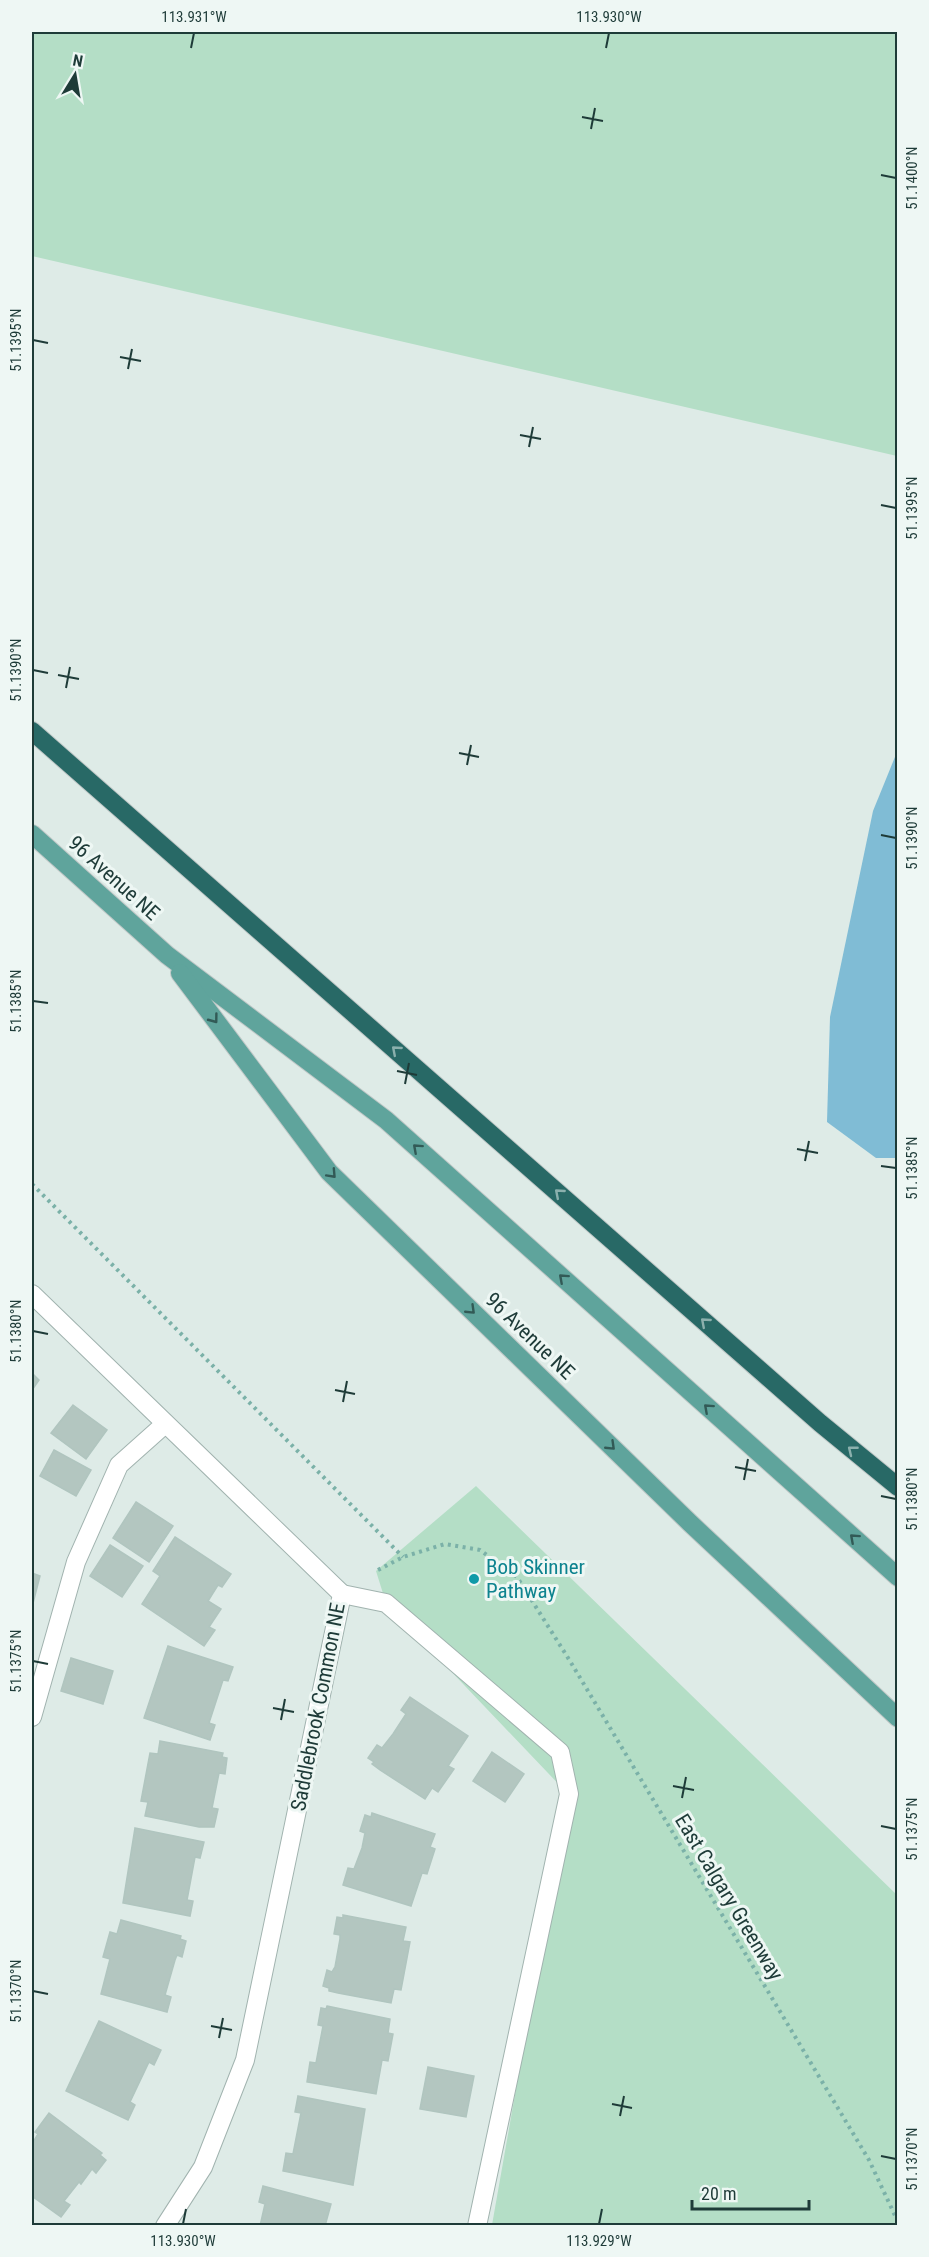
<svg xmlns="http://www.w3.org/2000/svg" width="929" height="2257" font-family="'Roboto Condensed',sans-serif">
	<rect width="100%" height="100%" fill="#deebe7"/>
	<g fill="#b4dec6">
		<polygon points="32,32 897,32 897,456 32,256"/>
		<polygon points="476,1486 897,1895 897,2225 492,2225 568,1794 386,1603 376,1571"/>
	</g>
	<polygon fill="#80bcd5" points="897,752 897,1158 876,1158 827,1122 830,1017 873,811"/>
	<g fill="#b3c6c0" stroke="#b0c5bf" stroke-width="1.5">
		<polygon points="32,1373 39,1380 32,1390"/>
		<polygon points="73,1405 107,1430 86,1459 51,1433"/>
		<polygon points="54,1450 91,1470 76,1496 40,1476"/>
		<polygon points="136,1502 173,1526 149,1562 113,1538"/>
		<polygon points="175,1537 231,1574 222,1587 218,1585 208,1601 221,1609 209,1627 215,1630 204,1646 142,1604 160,1576 153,1571"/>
		<polygon points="110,1545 143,1566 122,1597 90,1576"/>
		<polygon points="32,1573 40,1576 32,1607"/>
		<polygon points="168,1646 233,1667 228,1681 223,1680 209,1723 215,1725 210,1740 144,1718"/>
		<polygon points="71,1658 113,1671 103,1704 61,1691"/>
		<polygon points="410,1697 468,1736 448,1766 454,1769 438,1792 432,1788 425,1799 380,1770 372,1764 374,1762 368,1758 377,1745 382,1748 393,1734 406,1714 401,1710"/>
		<polygon points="160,1741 223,1753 222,1757 227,1758 225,1774 219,1773 212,1808 218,1809 214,1827 199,1827 145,1816 148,1802 141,1801 150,1753 158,1754"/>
		<polygon points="492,1752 524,1774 505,1802 473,1781"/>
		<polygon points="372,1813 435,1834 430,1847 435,1849 427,1874 422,1873 411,1906 343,1885 348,1868 354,1869 362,1848 365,1833 360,1831 365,1815 371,1817"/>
		<polygon points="135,1828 204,1842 200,1858 195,1857 187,1900 193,1901 190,1916 123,1903"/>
		<polygon points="343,1915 406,1927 403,1941 410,1942 401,1990 394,1989 391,2003 338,1993 329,1991 329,1988 323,1986 327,1970 332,1972 335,1967 340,1939 340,1935 334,1934 337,1917 343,1918"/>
		<polygon points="121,1920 181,1936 180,1939 186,1941 182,1957 177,1955 175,1960 165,1995 171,1997 167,2012 101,1994 110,1959 103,1957 110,1932 117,1934"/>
		<polygon points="327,2006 390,2019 388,2033 393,2034 388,2061 382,2060 376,2094 307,2082 310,2062 316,2063 323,2026 318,2025 321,2008 326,2009"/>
		<polygon points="99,2021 161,2050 154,2065 149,2062 130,2102 135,2105 128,2120 66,2091"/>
		<polygon points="428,2067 474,2076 466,2117 420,2109"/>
		<polygon points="298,2096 365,2109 353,2185 283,2171 286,2153 293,2154 301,2113 295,2112"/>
		<polygon points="49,2113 102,2153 100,2155 106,2160 96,2173 92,2169 81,2184 79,2182 64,2201 70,2205 61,2217 32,2196 32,2144 38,2134 35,2132"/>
		<polygon points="263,2186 331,2204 325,2226 260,2226 265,2204 259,2202"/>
	</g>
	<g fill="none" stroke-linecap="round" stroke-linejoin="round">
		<defs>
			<g id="lane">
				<polyline points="342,1594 386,1603 560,1752 569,1794 477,2226"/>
				<polyline points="32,1717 76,1562 119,1465 165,1424"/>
			</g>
			<polyline id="street" points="32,1294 342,1594 245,2060 203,2167 165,2226"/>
			<g id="primary">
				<polyline points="32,834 167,955 386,1120 898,1577"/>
				<polyline points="180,973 329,1172 690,1523 898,1718"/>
			</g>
			<polyline id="highway" points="32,731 820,1423 898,1487"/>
		</defs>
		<use href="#lane" stroke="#a1b3af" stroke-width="20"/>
		<use href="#street" stroke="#a1b3af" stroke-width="20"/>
		<use href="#primary" stroke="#c0c8c7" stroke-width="20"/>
		<use href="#highway" stroke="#c0c8c7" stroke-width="20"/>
		<g stroke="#7bb1a8" stroke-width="4" stroke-dasharray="3 4.5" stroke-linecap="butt">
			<polyline points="32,1184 403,1557"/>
			<polyline points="378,1570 403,1557 445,1544 480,1550 517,1577 570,1661 869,2160 898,2222"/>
		</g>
		<use href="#lane" stroke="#fff" stroke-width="18"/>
		<use href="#street" stroke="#fff" stroke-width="18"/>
		<use href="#primary" stroke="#5fa49c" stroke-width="18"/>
		<use href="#highway" stroke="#286966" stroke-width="18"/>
	</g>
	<defs><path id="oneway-chevron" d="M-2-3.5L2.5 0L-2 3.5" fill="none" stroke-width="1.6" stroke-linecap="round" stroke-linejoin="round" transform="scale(1.5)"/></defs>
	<g stroke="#325a56">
		<use href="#oneway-chevron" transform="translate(214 1019) rotate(53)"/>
		<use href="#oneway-chevron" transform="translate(417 1148) rotate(-138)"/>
		<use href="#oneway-chevron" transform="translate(332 1174) rotate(47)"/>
		<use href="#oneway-chevron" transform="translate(563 1278) rotate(-138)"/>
		<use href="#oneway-chevron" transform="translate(471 1310) rotate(44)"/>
		<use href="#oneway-chevron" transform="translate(708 1408) rotate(-138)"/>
		<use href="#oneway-chevron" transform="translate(611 1446) rotate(44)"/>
		<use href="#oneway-chevron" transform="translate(854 1538) rotate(-138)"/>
	</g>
	<g stroke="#8bb0ad">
		<use href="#oneway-chevron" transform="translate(396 1050) rotate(-139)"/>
		<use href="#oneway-chevron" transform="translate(559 1193) rotate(-139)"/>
		<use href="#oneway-chevron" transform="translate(705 1322) rotate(-139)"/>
		<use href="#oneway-chevron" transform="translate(852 1450) rotate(-141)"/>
	</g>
	<path fill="none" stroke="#1e3b38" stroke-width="2" d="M191,48l3,-15M606,48l3,-15M582,117l21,4M591,129l4,-21M881,175l15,3M33,340l15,3M120,357l21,4M128,369l4,-20M520,435l21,4M529,447l4,-20M881,505l15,3M33,670l15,3M58,675l21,4M66,688l4,-21M459,753l20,4M467,765l4,-20M881,835l15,3M33,1001l15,2M397,1071l20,4M405,1084l4,-21M797,1149l21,4M805,1161l4,-20M881,1166l15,2M33,1331l15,3M335,1390l20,4M343,1402l4,-21M735,1467l21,4M744,1480l4,-21M881,1496l15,3M33,1661l15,3M273,1708l21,4M281,1720l4,-21M673,1786l21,4M682,1798l4,-21M881,1826l15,3M33,1991l15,3M211,2026l21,4M219,2038l4,-20M612,2104l20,4M620,2116l4,-20M881,2156l15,3M183,2224l3,-15M599,2224l3,-15"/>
	<circle fill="#0f9aa8" stroke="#eef7f4" stroke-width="2" cx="474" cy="1579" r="6"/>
	<g text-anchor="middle" stroke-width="6" stroke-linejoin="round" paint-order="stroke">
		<g font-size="21" fill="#1e3b38" stroke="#eef7f4">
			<text transform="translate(114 878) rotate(42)" y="7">96 Avenue NE</text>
			<text transform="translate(530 1336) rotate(44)" y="7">96 Avenue NE</text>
			<text transform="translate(318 1707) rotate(-79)" y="7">Saddlebrook Common NE</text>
			<text transform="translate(729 1897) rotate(59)" y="7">East Calgary Greenway</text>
		</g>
		<g font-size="21" fill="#0d838f" stroke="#eef7f4" text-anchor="start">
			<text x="486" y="1574">Bob Skinner<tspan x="486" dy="24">Pathway</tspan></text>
		</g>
	</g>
	<rect width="929" height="2257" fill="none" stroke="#eef7f4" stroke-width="66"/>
	<g transform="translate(75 75) rotate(11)" stroke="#eef7f4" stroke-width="4.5" paint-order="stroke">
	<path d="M0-4.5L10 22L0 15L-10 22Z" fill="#1e3b38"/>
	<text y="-9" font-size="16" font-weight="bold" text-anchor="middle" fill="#1e3b38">N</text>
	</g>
	<path d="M692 2200v9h117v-9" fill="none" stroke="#1e3b38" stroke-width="3"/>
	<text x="701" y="2200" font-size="18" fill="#1e3b38" stroke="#eef7f4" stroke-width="4.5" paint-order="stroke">20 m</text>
	<rect x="33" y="33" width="863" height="2191" fill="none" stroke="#1e3b38" stroke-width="2"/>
	<g font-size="15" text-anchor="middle" fill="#1e3b38">
		<text x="194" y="22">113.931°W</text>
		<text x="609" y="22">113.930°W</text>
		<text transform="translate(912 178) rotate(-90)" y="5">51.1400°N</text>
		<text transform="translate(16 340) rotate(-90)" y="5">51.1395°N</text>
		<text transform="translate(912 508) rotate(-90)" y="5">51.1395°N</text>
		<text transform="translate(16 670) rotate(-90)" y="5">51.1390°N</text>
		<text transform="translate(912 838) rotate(-90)" y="5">51.1390°N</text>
		<text transform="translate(16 1001) rotate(-90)" y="5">51.1385°N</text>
		<text transform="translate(912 1168) rotate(-90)" y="5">51.1385°N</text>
		<text transform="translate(16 1331) rotate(-90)" y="5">51.1380°N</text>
		<text transform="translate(912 1499) rotate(-90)" y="5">51.1380°N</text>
		<text transform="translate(16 1661) rotate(-90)" y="5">51.1375°N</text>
		<text transform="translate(912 1829) rotate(-90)" y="5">51.1375°N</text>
		<text transform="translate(16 1991) rotate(-90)" y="5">51.1370°N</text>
		<text transform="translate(912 2159) rotate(-90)" y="5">51.1370°N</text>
		<text x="183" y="2246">113.930°W</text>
		<text x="599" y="2246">113.929°W</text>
	</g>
</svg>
